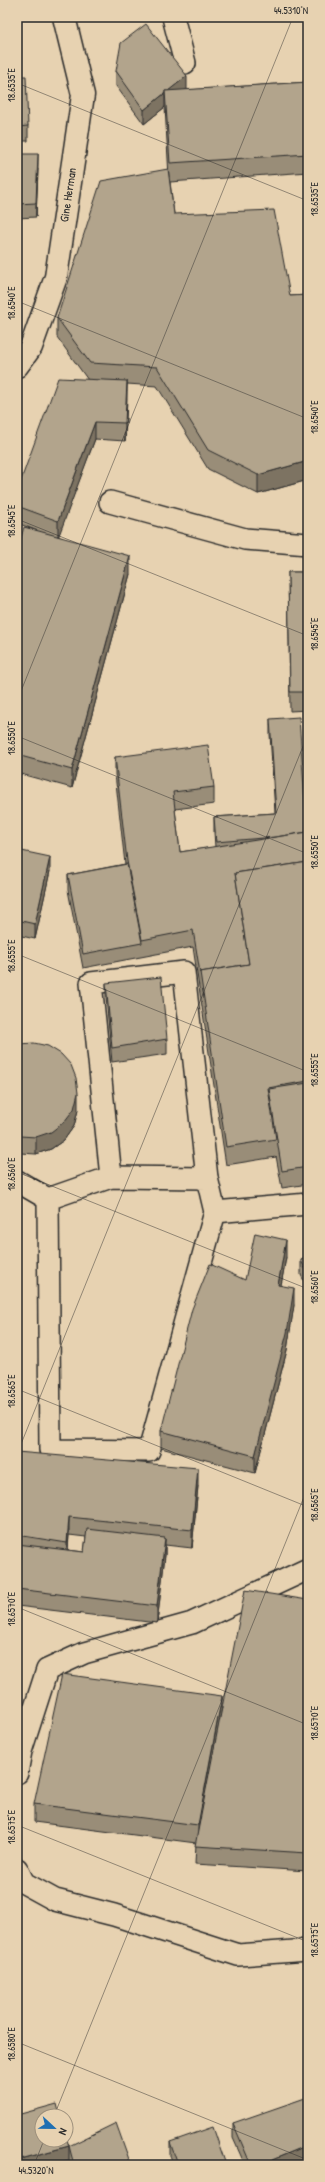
<svg xmlns="http://www.w3.org/2000/svg" width="325" height="2182" font-family="'Patrick Hand',sans-serif">
	<rect width="100%" height="100%" fill="#e7d2b1"/>
	<filter id="ink" filterUnits="userSpaceOnUse"><feTurbulence type="fractalNoise" baseFrequency=".025" numOctaves="2"/><feDisplacementMap in="SourceGraphic" scale="8" xChannelSelector="R" yChannelSelector="G"/><feConvolveMatrix kernelMatrix="1 2 1 2 8 2 1 2 1" color-interpolation-filters="sRGB"/></filter>
	<g filter="url(#ink)">
		<g fill="none" stroke-linecap="round" stroke-linejoin="round">
			<defs>
				<g id="lane">
					<polyline points="173,17 185,63"/>
					<polyline points="110,502 245,539 308,544"/>
					<polygon points="111,1177 207,1178 215,1212 149,1451 50,1450 48,1199"/>
					<polyline points="111,1177 91,983 184,972 207,1178"/>
					<polyline points="17,1181 48,1199"/>
					<polyline points="215,1212 308,1204"/>
					<polyline points="17,1773 21,1751 47,1670 84,1653 192,1623 308,1569"/>
					<polyline points="17,1869 24,1883 55,1900 114,1915 238,1955 308,1950"/>
				</g>
				<g id="street">
					<path id="s1" d="M17,366l14,-19 25,-70 27,-182 -19,-78"/>
				</g>
			</defs>
			<use href="#lane" stroke="#2b2b2b" stroke-width="24"/>
			<use href="#street" stroke="#2b2b2b" stroke-width="25"/>
			<use href="#lane" stroke="#e7d2b1" stroke-width="21"/>
			<use href="#street" stroke="#e7d2b1" stroke-width="22"/>
		</g>
		<g fill="#998d78" stroke="#2b2b2b" fill-rule="evenodd">
			<polygon points="116,71 187,90 308,82 308,172 170,182 174,214 290,296 308,295 308,480 258,494 208,469 157,386 127,384 125,441 95,439 58,536 130,574 72,788 17,773 17,552 38,531 17,523 17,491 88,380 57,337 57,318 169,177 165,107 144,124 116,86"/>
			<polygon points="17,76 28,126 28,141 17,141"/>
			<polygon points="17,154 38,169 36,217 17,218"/>
			<polygon points="288,572 308,572 308,710 290,711"/>
			<polygon points="270,719 307,832 308,832 308,1184 282,1188 276,1156 276,1157 226,1165 193,947 83,968 68,890 68,875 125,864 115,774 115,757 214,787 214,804 175,809 180,852 215,847 214,832 214,817 275,813 270,734"/>
			<polygon points="17,850 50,871 35,939 17,935"/>
			<polygon points="106,983 167,1039 167,1054 112,1062 106,997"/>
			<polygon points="17,1045 78,1110 74,1126 64,1140 51,1149 36,1154 20,1153 17,1152"/>
			<polygon points="286,1257 281,1285 294,1305 287,1350 255,1473 161,1448 161,1431 245,1280"/>
			<polygon points="308,1257 308,1289 301,1275 301,1260"/>
			<path d="M17,1452l181,34 -6,62 -27,-3v10l-8,68 -140,-17zM69,1535l17,2 -2,15 -16,-2z"/>
			<polygon points="308,1600 308,1871 195,1864 196,1843 34,1822 34,1804 222,1711"/>
			<polygon points="233,2123 301,2162 293,2165 245,2165 233,2138"/>
			<polygon points="170,2142 226,2165 173,2165 170,2156"/>
			<polygon points="69,2146 131,2165 70,2165 69,2161 53,2165 17,2165"/>
		</g>
		<g fill="#7d7362" stroke="#2b2b2b">
			<polygon points="187,76 187,90 165,93"/>
			<polygon points="165,93 165,107 144,124 144,110"/>
			<polygon points="38,154 38,169 36,217 36,203"/>
			<polygon points="127,381 127,399 125,441 125,423"/>
			<polygon points="95,422 95,439 58,538 58,521"/>
			<polygon points="308,461 308,480 258,494 258,475"/>
			<polygon points="130,556 130,574 72,788 72,770"/>
			<polygon points="50,857 50,871 35,939 35,924"/>
			<polygon points="78,1093 78,1110 74,1126 64,1140 51,1149 36,1154 36,1137"/>
			<polygon points="286,1240 286,1257 278,1302 278,1285"/>
			<polygon points="294,1288 294,1305 287,1350 255,1473 255,1456"/>
			<polygon points="198,1468 198,1486 192,1548 192,1530"/>
			<polygon points="69,1517 69,1535 67,1561 67,1543"/>
			<polygon points="165,1538 165,1555 157,1623 157,1606"/>
			<polygon points="222,1696 222,1715 198,1843 198,1825"/>
			<polygon points="308,2145 308,2159 293,2165 260,2165"/>
			<polygon points="69,2146 69,2161 53,2165 17,2165 17,2160"/>
		</g>
		<g fill="#b2a48c" stroke="#2b2b2b">
			<polygon points="146,24 187,76 168,91 165,91 165,93 144,110 116,71 121,43"/>
			<polygon points="17,76 26,76 28,126 17,127"/>
			<polygon points="308,82 308,154 170,163 165,91"/>
			<polygon points="17,154 38,154 36,203 17,204"/>
			<polygon points="168,169 174,214 274,210 290,296 308,295 308,461 258,475 208,450 157,367 90,363 57,318 101,181"/>
			<polygon points="58,378 127,381 125,423 95,422 58,521 17,506 17,491"/>
			<polygon points="24,527 130,556 72,770 17,755 17,552"/>
			<polygon points="288,572 308,572 308,692 290,692"/>
			<polygon points="299,717 307,832 275,837 216,842 214,817 276,813 270,719"/>
			<polygon points="208,745 214,787 173,792 180,852 308,832 308,862 235,873 249,964 200,972 200,973 193,930 142,940 127,861 115,757"/>
			<polygon points="17,850 50,857 35,924 17,920"/>
			<polygon points="308,862 308,1081 268,1088 276,1139 226,1147 200,972 249,964 235,873"/>
			<polygon points="127,864 142,943 83,954 68,875"/>
			<polygon points="161,977 167,1039 112,1048 106,983"/>
			<polygon points="34,1043 48,1046 61,1054 71,1065 76,1078 78,1093 74,1109 64,1122 51,1132 36,1137 20,1136 17,1135 17,1045 19,1044"/>
			<polygon points="308,1083 308,1167 282,1171 269,1089"/>
			<polygon points="255,1233 286,1240 278,1285 294,1288 287,1333 255,1456 161,1431 192,1309 210,1264 245,1280"/>
			<polygon points="308,1257 308,1275 301,1260"/>
			<polygon points="17,1452 198,1468 192,1530 69,1517 67,1543 17,1535"/>
			<polygon points="87,1529 165,1538 157,1606 17,1589 17,1544 84,1552"/>
			<polygon points="245,1590 308,1600 308,1853 195,1846"/>
			<polygon points="62,1674 222,1696 198,1825 34,1804"/>
			<polygon points="308,2097 308,2145 260,2165 251,2165 233,2123"/>
			<polygon points="57,2104 60,2116 42,2116 42,2140 66,2140 66,2137 69,2146 116,2123 131,2165 74,2165 69,2146 17,2160 17,2115"/>
			<polygon points="213,2127 226,2165 178,2165 170,2142"/>
		</g>
	</g>
	<path fill="none" stroke="#2b2b2b" stroke-width="1" stroke-opacity="0.45" d="M17,83l291,118M17,301l291,118M17,519l291,117M17,701l276,-684M17,736l291,118M17,954l291,118M17,1172l291,117M17,1389l291,118M17,1454l291,-720M17,1607l291,118M17,1825l291,117M17,2042l291,118M54,2116l254,-629M34,2165l10,-25"/>
	<g text-anchor="middle" stroke-width="3" stroke-linejoin="round" paint-order="stroke">
		<g font-size="12" fill="#2b2b2b" stroke="#e7d2b1">
			<text dy="4" stroke="none"><textPath href="#s1" startOffset="181">Gine Herman</textPath></text>
		</g>
	</g>
	<rect width="325" height="2182" fill="none" stroke="#e7d2b1" stroke-width="44"/>
	<g transform="translate(54 2128) rotate(112)"><circle r="19" fill="#e7d2b1" stroke="#9c8f7b"/>
	<path d="M0-3L7 15L0 10L-7 15Z" fill="#1f6fb2"/>
	<text y="-6" font-size="11" font-weight="bold" text-anchor="middle" fill="#2b2b2b">N</text>
	</g>
	<rect x="22" y="22" width="281" height="2138" fill="none" stroke="#2b2b2b" stroke-width="1.5"/>
	<g font-size="10" text-anchor="middle" fill="#2b2b2b">
		<text x="291" y="14">44.5310°N</text>
		<text transform="translate(11 85) rotate(-90)" y="4">18.6535°E</text>
		<text transform="translate(314 199) rotate(-90)" y="4">18.6535°E</text>
		<text transform="translate(11 303) rotate(-90)" y="4">18.6540°E</text>
		<text transform="translate(314 417) rotate(-90)" y="4">18.6540°E</text>
		<text transform="translate(11 521) rotate(-90)" y="4">18.6545°E</text>
		<text transform="translate(314 634) rotate(-90)" y="4">18.6545°E</text>
		<text transform="translate(11 738) rotate(-90)" y="4">18.6550°E</text>
		<text transform="translate(314 852) rotate(-90)" y="4">18.6550°E</text>
		<text transform="translate(11 956) rotate(-90)" y="4">18.6555°E</text>
		<text transform="translate(314 1070) rotate(-90)" y="4">18.6555°E</text>
		<text transform="translate(11 1174) rotate(-90)" y="4">18.6560°E</text>
		<text transform="translate(314 1287) rotate(-90)" y="4">18.6560°E</text>
		<text transform="translate(11 1391) rotate(-90)" y="4">18.6565°E</text>
		<text transform="translate(314 1505) rotate(-90)" y="4">18.6565°E</text>
		<text transform="translate(11 1609) rotate(-90)" y="4">18.6570°E</text>
		<text transform="translate(314 1723) rotate(-90)" y="4">18.6570°E</text>
		<text transform="translate(11 1827) rotate(-90)" y="4">18.6575°E</text>
		<text transform="translate(314 1940) rotate(-90)" y="4">18.6575°E</text>
		<text transform="translate(11 2044) rotate(-90)" y="4">18.6580°E</text>
		<text x="36" y="2174">44.5320°N</text>
	</g>
</svg>
